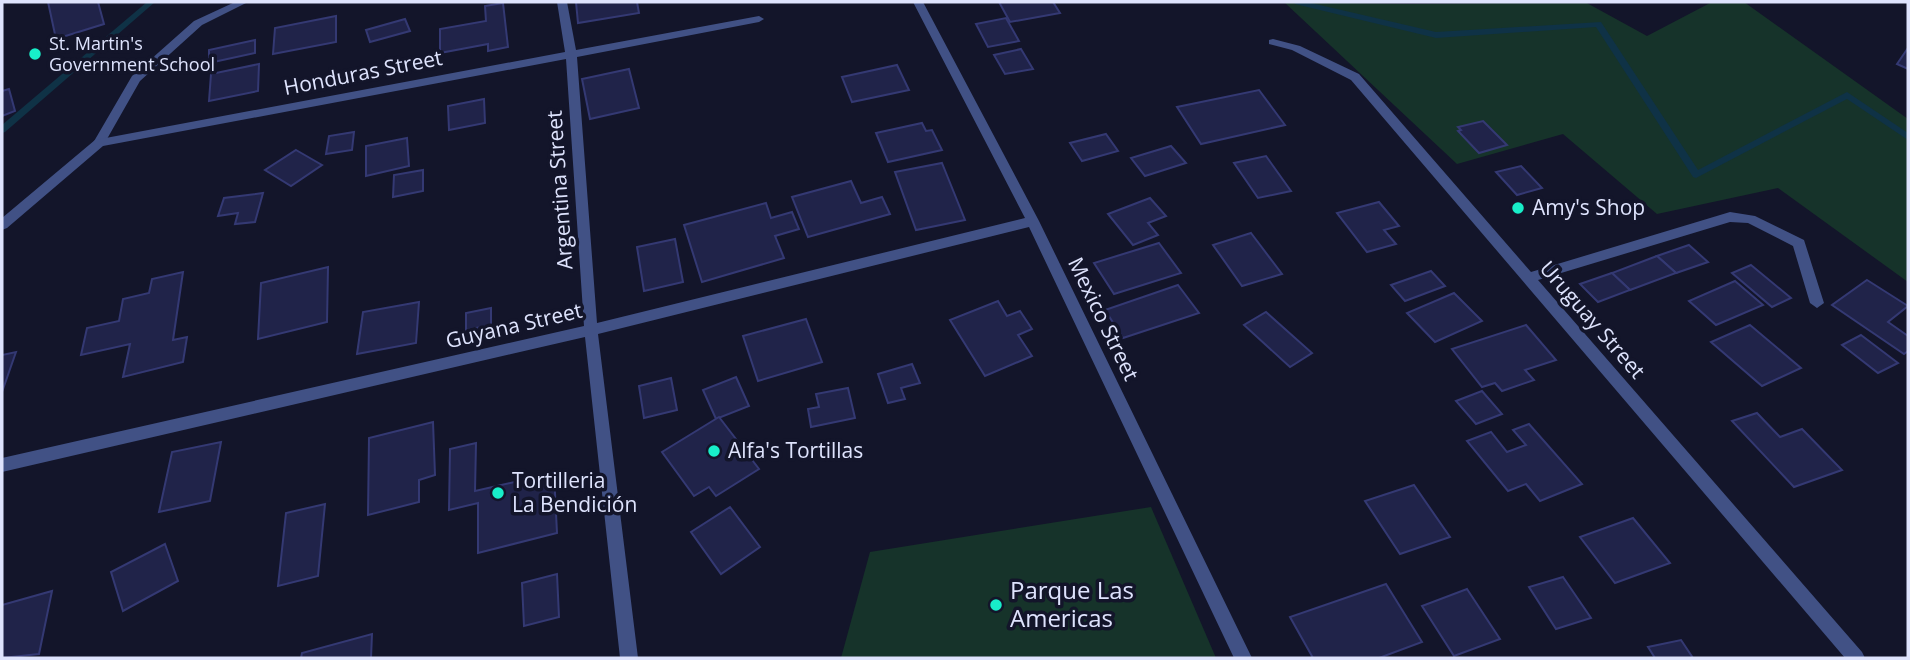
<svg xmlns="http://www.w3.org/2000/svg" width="1910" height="660" font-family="'Open Sans',sans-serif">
	<rect width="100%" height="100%" fill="#13152a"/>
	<g fill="#16332a">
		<polygon points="1284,2 1411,4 1585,2 1647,36 1712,2 1744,2 1908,119 1908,282 1778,188 1657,214 1563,134 1457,164"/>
		<polygon points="1151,507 1216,658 841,658 870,552"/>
	</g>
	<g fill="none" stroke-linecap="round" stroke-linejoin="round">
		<g fill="#0f3246" fill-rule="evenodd">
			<polygon points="147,2 155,2 5,132 2,133 2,125"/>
			<polygon points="1294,2 1307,2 1436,32 1601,22 1698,170 1847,92 1908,133 1908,140 1847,99 1696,178 1693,177 1596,27 1436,38 1295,4"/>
		</g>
	</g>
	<g fill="#202349" stroke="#343973" stroke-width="2">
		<polygon points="48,2 98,2 104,24 56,39"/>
		<polygon points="576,2 637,2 639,13 578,23"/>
		<polygon points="999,2 1053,2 1060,13 1010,22"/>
		<polygon points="503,3 508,47 488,51 488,44 440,53 440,29 486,21 485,6"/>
		<polygon points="336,16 336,42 273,54 275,28"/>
		<polygon points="1006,18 1019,41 988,47 976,24"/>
		<polygon points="405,19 410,31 370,42 366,30"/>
		<polygon points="255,40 255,53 209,63 209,50"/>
		<polygon points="1908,48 1908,69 1897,64"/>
		<polygon points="1021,49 1033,69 1005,74 994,55"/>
		<polygon points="259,64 258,91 209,101 211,74"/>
		<polygon points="897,65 909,90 852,102 842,77"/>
		<polygon points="629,69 639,108 590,119 582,79"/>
		<polygon points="9,89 15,111 2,116 2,91"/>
		<polygon points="1259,90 1285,125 1201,144 1177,107"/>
		<polygon points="484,99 485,123 449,130 448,106"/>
		<polygon points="1483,121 1507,145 1479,153 1458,131 1461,130 1458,127"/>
		<polygon points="922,123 926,131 932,130 942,150 888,162 876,133"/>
		<polygon points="354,132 352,150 326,154 329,136"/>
		<polygon points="1106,134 1118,151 1082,161 1070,143"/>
		<polygon points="407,138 409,166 366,176 366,146"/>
		<polygon points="1171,146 1186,163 1145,176 1131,158"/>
		<polygon points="296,150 322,165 291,186 265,170"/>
		<polygon points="1266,156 1291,191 1258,198 1234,163"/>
		<polygon points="942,163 965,220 916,230 895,172"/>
		<polygon points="1521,166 1542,188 1517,195 1496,172"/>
		<polygon points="423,170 423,191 393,197 394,175"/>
		<polygon points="851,181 861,203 882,197 890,214 808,237 792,197"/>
		<polygon points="263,193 255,222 235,224 238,213 218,216 224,198"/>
		<polygon points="1150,198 1166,216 1148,223 1158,235 1133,245 1108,214"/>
		<polygon points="1379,202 1399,226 1384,230 1396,244 1367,252 1337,213"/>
		<polygon points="766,203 771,218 792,212 799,229 775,236 784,258 702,282 684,225"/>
		<polygon points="1251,233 1282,274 1242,286 1213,245"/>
		<polygon points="675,239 683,282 644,291 637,247"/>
		<polygon points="1159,243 1181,273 1114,294 1094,263"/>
		<polygon points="1689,245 1708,262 1676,273 1657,256"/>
		<polygon points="1657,256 1676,273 1630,290 1612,273"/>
		<polygon points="1751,265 1791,298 1772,307 1732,273"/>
		<polygon points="328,267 327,322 258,339 261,283"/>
		<polygon points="1431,271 1445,286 1405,301 1391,285"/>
		<polygon points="183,272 173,340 187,337 183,362 123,377 130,344 81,355 87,328 119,321 123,299 149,293 152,279"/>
		<polygon points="1612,273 1630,290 1598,302 1580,284"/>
		<polygon points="1867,280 1908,306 1888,322 1908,336 1908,351 1904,354 1832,305"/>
		<polygon points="1735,281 1763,305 1716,325 1689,301"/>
		<polygon points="1178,285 1199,313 1123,338 1105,310"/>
		<polygon points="1454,293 1482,321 1435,342 1407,313"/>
		<polygon points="998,301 1007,316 1020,311 1032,329 1018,335 1032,356 985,376 950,320"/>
		<polygon points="419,302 416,343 357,354 363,312"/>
		<polygon points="491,308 491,325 466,330 466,313"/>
		<polygon points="1266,312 1312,353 1290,367 1244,325"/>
		<polygon points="806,319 822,362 758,381 743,336"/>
		<polygon points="1526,325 1556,360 1525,370 1534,380 1502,391 1495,383 1482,387 1452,349"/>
		<polygon points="1750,325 1801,368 1762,386 1711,342"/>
		<polygon points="1861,335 1898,363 1878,373 1842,345"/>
		<polygon points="16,352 2,392 2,355"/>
		<polygon points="912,364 920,383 901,388 905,399 888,403 878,374"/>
		<polygon points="736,377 749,406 716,419 703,390"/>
		<polygon points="671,378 677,410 644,418 639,386"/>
		<polygon points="848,388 855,418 811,427 808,409 819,407 816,394"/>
		<polygon points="1482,391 1502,414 1476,424 1456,401"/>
		<polygon points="1757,413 1780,437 1802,429 1842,470 1794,487 1732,421"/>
		<polygon points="719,417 759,469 716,496 709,487 694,496 662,452"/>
		<polygon points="433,422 435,475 419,480 419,502 368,515 369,438"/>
		<polygon points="1529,424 1582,484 1540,501 1526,484 1508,491 1467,441 1491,432 1507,452 1526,445 1513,430"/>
		<polygon points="221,442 210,501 159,512 172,452"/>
		<polygon points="476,443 475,491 554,473 557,533 478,553 478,503 449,510 450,449"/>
		<polygon points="1414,485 1450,537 1400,554 1365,501"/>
		<polygon points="325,504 318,576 278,586 286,513"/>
		<polygon points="730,507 760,547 721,574 691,532"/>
		<polygon points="1633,518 1670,563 1615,583 1580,537"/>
		<polygon points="165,544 178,581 123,611 111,572"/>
		<polygon points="557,574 559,617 524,626 522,583"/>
		<polygon points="1563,577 1591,618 1556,629 1529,587"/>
		<polygon points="1386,584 1422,642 1379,658 1313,658 1290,617"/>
		<polygon points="1467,589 1500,639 1454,656 1422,606"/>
		<polygon points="52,591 39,654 2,658 2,605"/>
		<polygon points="372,634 371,658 301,658 302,653"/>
		<polygon points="1681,640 1693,658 1655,658 1648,647"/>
	</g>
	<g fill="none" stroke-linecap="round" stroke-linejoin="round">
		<polygon fill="#415185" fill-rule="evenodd" points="235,2 248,2 202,25 140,81 103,146 95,146 93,143 132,76 194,21"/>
		<g fill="#415185" fill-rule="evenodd">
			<polygon points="557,2 567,2 576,50 759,16 764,19 759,22 577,57 597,323 1025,218 913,2 923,2 1039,221 1252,658 1234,658 1029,227 598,334 638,658 620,658 585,337 2,472 2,458 584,326 566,59 103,146 7,228 2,230 2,218 95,140 565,52"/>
			<polygon points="1273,39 1300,46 1359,74 1531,272 1730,212 1755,216 1804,240 1824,303 1817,308 1810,303 1793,246 1748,223 1730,222 1538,280 1862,652 1865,658 1845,658 1351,80 1292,50 1269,44 1269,40"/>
		</g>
	</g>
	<g fill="#18eec9" stroke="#13152a" stroke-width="2.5">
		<circle cx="35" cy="54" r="7"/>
		<circle cx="1518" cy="208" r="7"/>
		<circle cx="714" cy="451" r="7"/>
		<circle cx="498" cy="493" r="7"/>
		<circle cx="996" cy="605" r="7"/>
	</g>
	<g text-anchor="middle" stroke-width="7" stroke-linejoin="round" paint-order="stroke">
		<g font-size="18" fill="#dee3fd" stroke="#13152a" text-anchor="start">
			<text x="49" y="50">St. Martin's<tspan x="49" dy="21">Government School</tspan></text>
		</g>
		<g font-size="21" fill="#dee3fd" stroke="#13152a">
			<text transform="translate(363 73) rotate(-11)" y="7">Honduras Street</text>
			<text transform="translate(560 190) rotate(-94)" y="7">Argentina Street</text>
			<text transform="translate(1103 319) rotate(64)" y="7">Mexico Street</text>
			<text transform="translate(1592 320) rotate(49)" y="7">Uruguay Street</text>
			<text transform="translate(514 326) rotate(-13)" y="7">Guyana Street</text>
		</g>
		<g font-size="21" fill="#dee3fd" stroke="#13152a" text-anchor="start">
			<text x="1532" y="215">Amy's Shop</text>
			<text x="728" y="458">Alfa's Tortillas</text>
			<text x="512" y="488">Tortilleria<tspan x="512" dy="24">La Bendición</tspan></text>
		</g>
		<g font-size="24" fill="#dee3fd" stroke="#13152a" text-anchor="start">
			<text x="1010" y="599">Parque Las<tspan x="1010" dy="28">Americas</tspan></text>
		</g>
	</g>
	<rect width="1910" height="660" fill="none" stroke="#dee3fd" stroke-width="7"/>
</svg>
